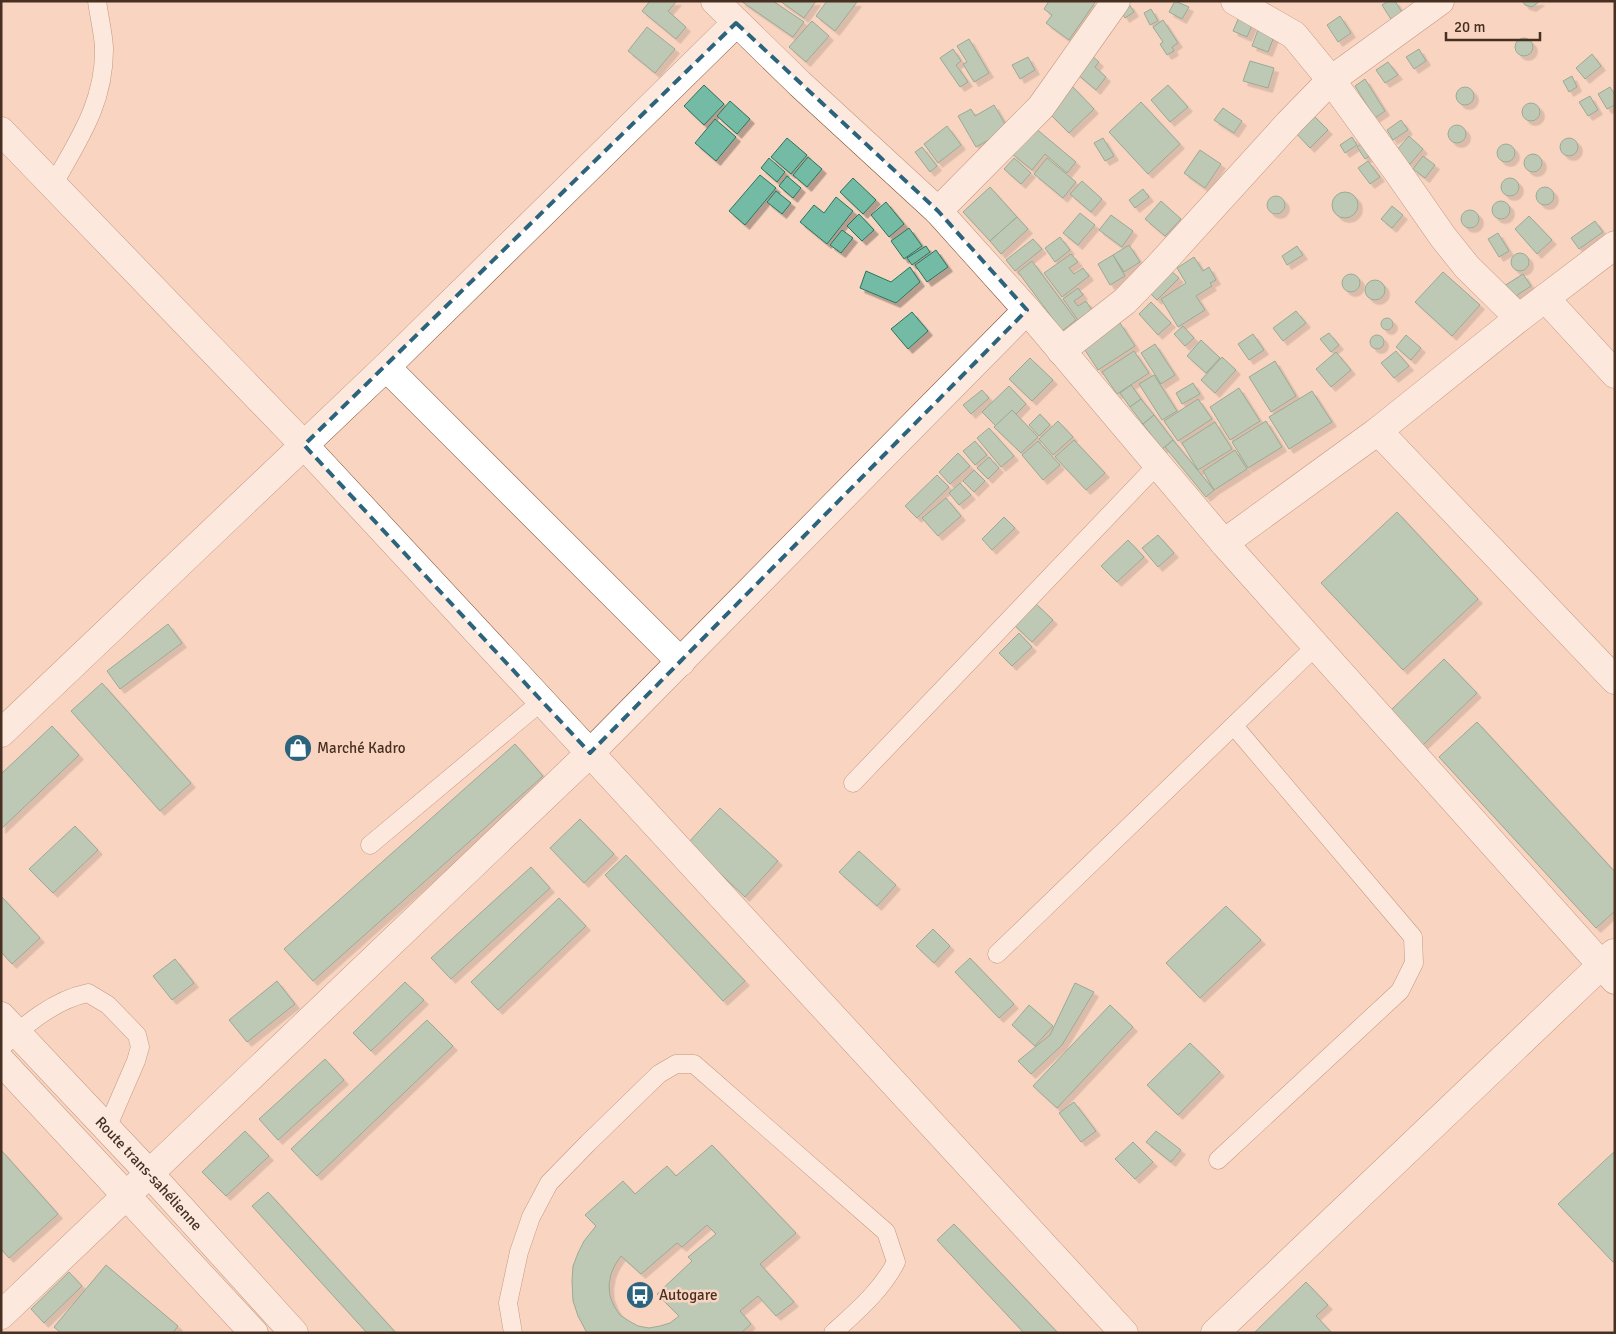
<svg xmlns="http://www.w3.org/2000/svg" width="1616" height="1334" font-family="Signika,sans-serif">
	<defs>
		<filter id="shadow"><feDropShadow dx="4.5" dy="4.5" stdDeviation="0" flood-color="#0004"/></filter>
	</defs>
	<rect width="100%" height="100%" fill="#f9d5c1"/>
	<g fill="#73bba4" stroke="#28735e" fill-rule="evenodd" filter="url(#shadow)">
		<polygon points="650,1 677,1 668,11 686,27 676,39 642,11"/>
		<polygon points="741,1 773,1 804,22 793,37"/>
		<polygon points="780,1 816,1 804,18"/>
		<polygon points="827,1 857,2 835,31 816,16"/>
		<polygon points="1049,1 1096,1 1069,40 1046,23 1052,15 1044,9"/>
		<polygon points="1175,1 1189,7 1182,19 1169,12"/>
		<polygon points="1388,1 1395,1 1405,17 1394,24 1382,5"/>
		<polygon points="1522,1 1540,1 1532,7 1525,5"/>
		<polygon points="1129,4 1134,12 1125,18 1120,10"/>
		<polygon points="1151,9 1158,21 1150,25 1144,13"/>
		<polygon points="1340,16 1351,33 1338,42 1327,25"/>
		<polygon points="1239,17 1253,23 1247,37 1233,31"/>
		<polygon points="1163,20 1178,43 1172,47 1174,51 1167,55 1160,44 1163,42 1153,27"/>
		<polygon points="812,21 829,36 806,62 789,47"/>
		<polygon points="647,27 675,49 655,73 628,51"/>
		<polygon points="1259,27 1275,34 1268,52 1252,46"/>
		<circle cx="1524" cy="47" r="9"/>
		<polygon points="969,39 989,73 974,82 963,64 967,62 957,46"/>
		<polygon points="953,49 961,61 956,65 968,82 960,87 940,58"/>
		<polygon points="1419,49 1426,61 1414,69 1406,57"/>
		<polygon points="1592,54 1601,66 1585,79 1576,68"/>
		<polygon points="1091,55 1099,62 1095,67 1106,77 1096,90 1076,73"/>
		<polygon points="1028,57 1035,70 1020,79 1012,65"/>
		<polygon points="1250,61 1274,68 1268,88 1243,81"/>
		<polygon points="1388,62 1398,75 1385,83 1376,70"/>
		<polygon points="1572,76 1577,87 1569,92 1563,81"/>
		<polygon points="1365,79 1385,111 1375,118 1355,86"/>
		<polygon points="704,85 724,104 704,125 684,106"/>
		<polygon points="1168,85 1188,107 1170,122 1151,100"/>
		<polygon points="1072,86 1094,109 1069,133 1047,111"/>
		<circle cx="1465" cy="96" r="9"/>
		<polygon points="1610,87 1615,95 1615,105 1607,109 1598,94"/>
		<polygon points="1590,96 1598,110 1588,116 1579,102"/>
		<polygon points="730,101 750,119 737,134 717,116"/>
		<polygon points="1141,102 1180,144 1148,174 1109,132"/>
		<circle cx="1531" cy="112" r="9"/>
		<polygon points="994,105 1008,129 976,147 958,116 971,109 975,116"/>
		<polygon points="1223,108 1242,121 1234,133 1214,120"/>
		<polygon points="1312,114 1328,130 1310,148 1294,131"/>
		<polygon points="715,119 736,137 716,161 695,143"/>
		<polygon points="1401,120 1408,130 1393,140 1387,130"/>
		<circle cx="1457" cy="134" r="9"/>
		<polygon points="947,126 961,145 938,163 924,144"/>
		<polygon points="1034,127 1076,162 1067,173 1045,154 1032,170 1012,154"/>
		<polygon points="1409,136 1423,149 1410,164 1396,151"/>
		<polygon points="1352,137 1357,145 1345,153 1340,145"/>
		<circle cx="1569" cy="147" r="9"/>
		<polygon points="787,138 807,155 791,174 771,157"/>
		<polygon points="1103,138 1114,156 1105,161 1094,143"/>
		<polygon points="1366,140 1375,152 1365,159 1357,147"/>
		<circle cx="1506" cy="153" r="9"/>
		<polygon points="922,147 937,166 930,172 915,152"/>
		<polygon points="1200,150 1221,164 1205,188 1184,173"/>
		<circle cx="1533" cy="163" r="9"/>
		<polygon points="1423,156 1435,165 1425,178 1413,169"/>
		<polygon points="808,157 822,169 807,187 793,175"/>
		<polygon points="769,158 785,172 777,182 761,168"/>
		<polygon points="1014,158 1031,173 1021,184 1004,169"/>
		<polygon points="1047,158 1076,182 1063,198 1034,174"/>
		<polygon points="1368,161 1380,177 1370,184 1358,168"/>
		<polygon points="760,175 776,188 745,225 729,211"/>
		<polygon points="787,176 801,188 793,198 779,186"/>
		<circle cx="1510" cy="187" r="9"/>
		<polygon points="853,178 876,200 863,214 840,192"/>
		<polygon points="1082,181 1102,199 1091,212 1070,194"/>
		<circle cx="1545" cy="196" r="9"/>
		<polygon points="990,187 1017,217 990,241 963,212"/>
		<polygon points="1143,189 1149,197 1135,208 1129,200"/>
		<polygon points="776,191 791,203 782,214 767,202"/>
		<circle cx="1345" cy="205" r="13"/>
		<circle cx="1276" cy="205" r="9"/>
		<polygon points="836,197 853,211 827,244 800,222 814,205 824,213"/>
		<circle cx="1501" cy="210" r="9"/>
		<polygon points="1161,201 1181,219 1165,236 1145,219"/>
		<polygon points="886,202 904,224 889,237 871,215"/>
		<polygon points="1392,206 1403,215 1392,228 1381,219"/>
		<circle cx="1470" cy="219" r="9"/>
		<polygon points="1080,213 1095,225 1078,245 1063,233"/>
		<polygon points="859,214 874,230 862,241 847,226"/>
		<polygon points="1111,215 1133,231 1122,247 1099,230"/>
		<polygon points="1529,216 1552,240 1537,254 1515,229"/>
		<polygon points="1017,217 1028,229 1001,254 990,241"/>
		<polygon points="1595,221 1603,232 1579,249 1571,238"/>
		<polygon points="909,228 922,246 904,259 891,241"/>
		<polygon points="842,230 853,238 841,253 830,245"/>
		<polygon points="1498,233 1509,251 1499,257 1488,239"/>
		<polygon points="1060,237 1070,250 1055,262 1045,248"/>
		<polygon points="1033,239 1042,249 1015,271 1006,260"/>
		<polygon points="1129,245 1140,262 1124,272 1113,255"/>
		<polygon points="926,246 930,252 912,265 907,258"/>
		<polygon points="1297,246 1303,255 1287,265 1282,256"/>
		<polygon points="936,250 948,267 927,282 915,265"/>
		<circle cx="1520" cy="262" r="9"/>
		<polygon points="1071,254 1078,262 1069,268 1074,274 1083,268 1089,276 1062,297 1044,273"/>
		<polygon points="1113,255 1125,276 1110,285 1098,264"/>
		<polygon points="1194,257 1203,271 1209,267 1216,280 1210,283 1212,286 1196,296 1205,310 1178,327 1161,299 1186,283 1177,268"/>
		<polygon points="1032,261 1076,320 1062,331 1018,272"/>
		<polygon points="910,267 920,282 896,303 860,288 866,271 891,282"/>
		<polygon points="1169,269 1179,278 1157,300 1147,290"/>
		<polygon points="1443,272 1480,305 1452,336 1415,302"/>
		<circle cx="1351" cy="283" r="9"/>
		<polygon points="1523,274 1531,286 1513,298 1504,286"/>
		<circle cx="1375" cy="290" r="10"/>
		<polygon points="1078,288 1083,295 1074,301 1078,306 1086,301 1092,310 1078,320 1063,299"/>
		<polygon points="1151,302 1171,323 1158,335 1139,314"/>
		<polygon points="1296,311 1306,323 1283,341 1273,328"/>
		<polygon points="912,312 928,331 908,349 891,329"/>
		<circle cx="1387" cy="324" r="6"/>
		<polygon points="1120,323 1135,346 1098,370 1083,347"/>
		<polygon points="1183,326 1194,338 1185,346 1174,334"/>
		<polygon points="1329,333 1339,345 1331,352 1320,339"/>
		<polygon points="1253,334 1264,350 1249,360 1238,344"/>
		<circle cx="1377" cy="342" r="7"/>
		<polygon points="1406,335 1421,348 1411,360 1396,347"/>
		<polygon points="1201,340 1220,358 1206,373 1187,356"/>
		<polygon points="1155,344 1175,375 1161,384 1141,353"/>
		<polygon points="1134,351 1149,373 1117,394 1102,372"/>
		<polygon points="1396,351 1409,366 1394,378 1381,363"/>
		<polygon points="1336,352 1351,370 1331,387 1316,369"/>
		<polygon points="1222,357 1236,370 1215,393 1201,380"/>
		<polygon points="1030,358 1053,380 1032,401 1009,379"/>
		<polygon points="1275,361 1296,396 1271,412 1249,377"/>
		<polygon points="1154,375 1177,411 1162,420 1139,384"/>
		<polygon points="1193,383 1200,394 1182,404 1176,393"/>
		<polygon points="1131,385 1141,399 1130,407 1120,393"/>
		<polygon points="1009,386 1026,404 1000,430 982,412"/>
		<polygon points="1239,388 1260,421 1230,440 1210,407"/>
		<polygon points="982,390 989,398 971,414 963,405"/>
		<polygon points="1312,391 1332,422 1289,449 1269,417"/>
		<polygon points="1141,399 1154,415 1143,424 1130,407"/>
		<polygon points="1198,399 1212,419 1178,441 1164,421"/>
		<polygon points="1012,410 1038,437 1021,453 994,427"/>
		<polygon points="1040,414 1050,425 1039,436 1029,425"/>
		<polygon points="1154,415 1173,440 1162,449 1143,424"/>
		<polygon points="1058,421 1073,437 1053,455 1039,439"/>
		<polygon points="1266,421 1282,447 1248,468 1232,442"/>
		<polygon points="1215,422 1232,449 1198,470 1182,443"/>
		<polygon points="989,428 1014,456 1001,467 977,438"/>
		<polygon points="1074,440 1105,473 1086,490 1055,457"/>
		<polygon points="1173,440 1214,490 1206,497 1165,447"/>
		<polygon points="975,441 987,455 975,465 963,451"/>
		<polygon points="1038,441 1060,465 1043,480 1022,455"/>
		<polygon points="1235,450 1247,469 1214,490 1203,471"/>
		<polygon points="958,453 970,466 950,484 939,472"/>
		<polygon points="989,457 999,468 988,479 977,468"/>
		<polygon points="974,470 985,481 974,492 963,481"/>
		<polygon points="937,475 949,487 917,518 905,506"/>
		<polygon points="960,483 971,495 959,505 949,493"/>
		<polygon points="946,498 961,516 938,536 922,518"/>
		<polygon points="1397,512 1478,599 1403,670 1321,583"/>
		<polygon points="1004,517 1015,528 992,550 982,539"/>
		<polygon points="1158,535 1174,553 1158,567 1142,548"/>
		<polygon points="1128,540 1144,557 1117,582 1101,566"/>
		<polygon points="1034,602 1053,620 1032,642 1013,624"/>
		<polygon points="168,624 182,643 120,689 107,671"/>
		<polygon points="1019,633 1032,647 1012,666 999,653"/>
		<polygon points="1444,659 1477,693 1423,745 1390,711"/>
		<polygon points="102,683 191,783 160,811 71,711"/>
		<polygon points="1477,722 1615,872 1615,911 1596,928 1439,757"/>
		<polygon points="52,726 79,755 1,829 1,774"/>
		<polygon points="515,744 543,776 313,981 284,949"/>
		<polygon points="720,808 778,861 745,897 688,843"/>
		<polygon points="580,819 614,854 584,883 550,848"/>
		<polygon points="75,826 98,850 53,893 29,869"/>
		<polygon points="859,851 896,885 877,906 839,872"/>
		<polygon points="626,855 745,981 723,1001 605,875"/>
		<polygon points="531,867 550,888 451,979 431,958"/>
		<polygon points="1,896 40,938 12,964 1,952"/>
		<polygon points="559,898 586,926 498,1010 471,982"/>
		<polygon points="1226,906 1261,940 1200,998 1166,963"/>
		<polygon points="933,929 950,946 934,963 916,946"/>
		<polygon points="970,958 1014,1004 999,1018 955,972"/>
		<polygon points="175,959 194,983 172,1000 153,976"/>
		<polygon points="277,981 295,1004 247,1042 229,1020"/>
		<polygon points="405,982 424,1000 371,1051 353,1033"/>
		<polygon points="1075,983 1094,992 1062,1045 1031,1074 1018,1061 1050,1035"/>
		<polygon points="1029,1005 1053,1026 1035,1046 1012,1025"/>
		<polygon points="1110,1005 1133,1027 1057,1108 1033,1086"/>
		<polygon points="427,1020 453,1046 317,1176 291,1149"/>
		<polygon points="1190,1043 1220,1072 1178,1115 1147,1085"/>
		<polygon points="325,1059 344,1080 278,1140 259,1119"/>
		<polygon points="1074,1102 1096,1131 1081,1142 1059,1113"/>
		<polygon points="245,1131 269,1156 226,1196 202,1172"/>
		<polygon points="1156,1131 1181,1150 1171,1162 1146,1142"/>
		<polygon points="1133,1142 1153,1162 1135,1179 1115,1159"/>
		<path d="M712,1145l84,88 -36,31 34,38 -18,14 -18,-20 -18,15 11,13 -10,9h-154l-9,-17 -5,-15 -1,-20 1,-15 5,-13 6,-12 12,-15 -11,-11 38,-34 12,13 32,-28 9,10zM707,1225l9,9 -28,23 4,4 -35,33 22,22 -9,7 -10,3 -11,2 -11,-2 -9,-5 -9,-6 -6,-9 -4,-10 -1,-11 2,-11 4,-9 6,-9 20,18 36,-31 5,4z"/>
		<polygon points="1,1150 58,1214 9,1258 1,1249"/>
		<polygon points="1615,1151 1615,1260 1613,1262 1558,1204"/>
		<polygon points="268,1192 396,1333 367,1333 252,1206"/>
		<polygon points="954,1224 1058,1333 1024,1333 937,1240"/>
		<polygon points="106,1265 178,1326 173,1333 61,1333 54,1327"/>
		<polygon points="69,1272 82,1286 44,1323 31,1309"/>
		<polygon points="1306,1282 1328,1305 1316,1316 1332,1333 1254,1333"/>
	</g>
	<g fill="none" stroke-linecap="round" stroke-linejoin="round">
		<defs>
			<g id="lane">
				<path d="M53,185c26,-46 52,-83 51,-138 -1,-15 -5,-31 -7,-46"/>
				<polyline points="853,783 1158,464"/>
				<polyline points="370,845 542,701"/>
				<polyline points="997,954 1316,646"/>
				<path d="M1,1048c24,-24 53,-48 87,-55l20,12 29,30 3,12 -4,14 -29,67"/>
				<polyline points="1218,1160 1400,991 1414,963 1413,937 1234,726"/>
				<path d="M513,1333l-5,-30 11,-51 12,-35 18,-34 39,-40 71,-69 17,-10h18l192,168 10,30c-14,28 -40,50 -63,71"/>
			</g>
			<g id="street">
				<polyline points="715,1 800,84 938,211 1027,310 1224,543 1615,980"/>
				<polyline points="1440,1 1331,80 1397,171 1443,237 1467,267 1519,318"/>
				<polyline points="1,131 304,445 590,753 1124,1333"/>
				<polyline points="938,211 1041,107 1116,1"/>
				<polyline points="1545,298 1615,374"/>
				<polyline points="1061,351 1125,301 1158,267 1289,123 1331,80 1294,35 1235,1"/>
				<polyline points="386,367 681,662"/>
				<polyline points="1378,431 1615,680"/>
				<polyline points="1224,543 1378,431 1519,318 1615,245"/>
				<polyline points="1,733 386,367 736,23"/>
				<polyline points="1,1315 590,753 1027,310"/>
				<polyline points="1215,1333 1614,953"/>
			</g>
			<g id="highway">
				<path id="s1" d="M1,1016l149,158 144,159"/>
				<polyline points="1,1061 254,1333"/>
			</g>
		</defs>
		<use href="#lane" stroke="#804e2f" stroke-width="19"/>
		<use href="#street" stroke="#804e2f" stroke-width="29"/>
		<use href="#highway" stroke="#804e2f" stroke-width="29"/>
		<use href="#lane" stroke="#fff" stroke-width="18"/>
		<use href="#street" stroke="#fff" stroke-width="28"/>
		<use href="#highway" stroke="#fff" stroke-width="28"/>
	</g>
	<path d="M0 0H1616V1334H0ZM736,23l202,188 89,99 -437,443 -286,-308z" fill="#f9d5c1" fill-opacity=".55" fill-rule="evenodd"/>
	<path fill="none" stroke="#2c647e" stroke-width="4" stroke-dasharray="10 6" stroke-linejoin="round" d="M736,23l202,188 89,99 -437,443 -286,-308z"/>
	<defs>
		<symbol id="shop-disc" viewBox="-11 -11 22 22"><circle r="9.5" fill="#2c647e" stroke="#f9d5c1"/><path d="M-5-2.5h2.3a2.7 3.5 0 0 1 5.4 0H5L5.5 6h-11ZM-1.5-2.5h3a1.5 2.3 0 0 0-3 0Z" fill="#fff"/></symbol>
		<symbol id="bus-disc" viewBox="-11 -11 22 22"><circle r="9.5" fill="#2c647e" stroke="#f9d5c1"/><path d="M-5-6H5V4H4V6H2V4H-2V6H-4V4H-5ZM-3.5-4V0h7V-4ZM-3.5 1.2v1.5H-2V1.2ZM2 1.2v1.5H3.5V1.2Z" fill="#fff"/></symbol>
	</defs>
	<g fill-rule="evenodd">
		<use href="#shop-disc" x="282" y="732" width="32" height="32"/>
		<use href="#bus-disc" x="624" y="1279" width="32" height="32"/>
	</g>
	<g text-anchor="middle" stroke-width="5" stroke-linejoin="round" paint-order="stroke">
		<g font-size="15" fill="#473022" stroke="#f9d5c1" text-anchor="start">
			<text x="317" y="753">Marché Kadro</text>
			<text x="659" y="1300">Autogare</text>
		</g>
		<g font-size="15" fill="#473022" stroke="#f9d5c1">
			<text dy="5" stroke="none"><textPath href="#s1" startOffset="216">Route trans-sahélienne</textPath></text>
		</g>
	</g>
	<rect width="1616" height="1334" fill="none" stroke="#473022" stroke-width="5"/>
	<path d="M1446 32v8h94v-8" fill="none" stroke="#473022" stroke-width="2.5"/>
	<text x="1454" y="32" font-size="15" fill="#473022" stroke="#f9d5c1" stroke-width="4" paint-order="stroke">20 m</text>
</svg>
